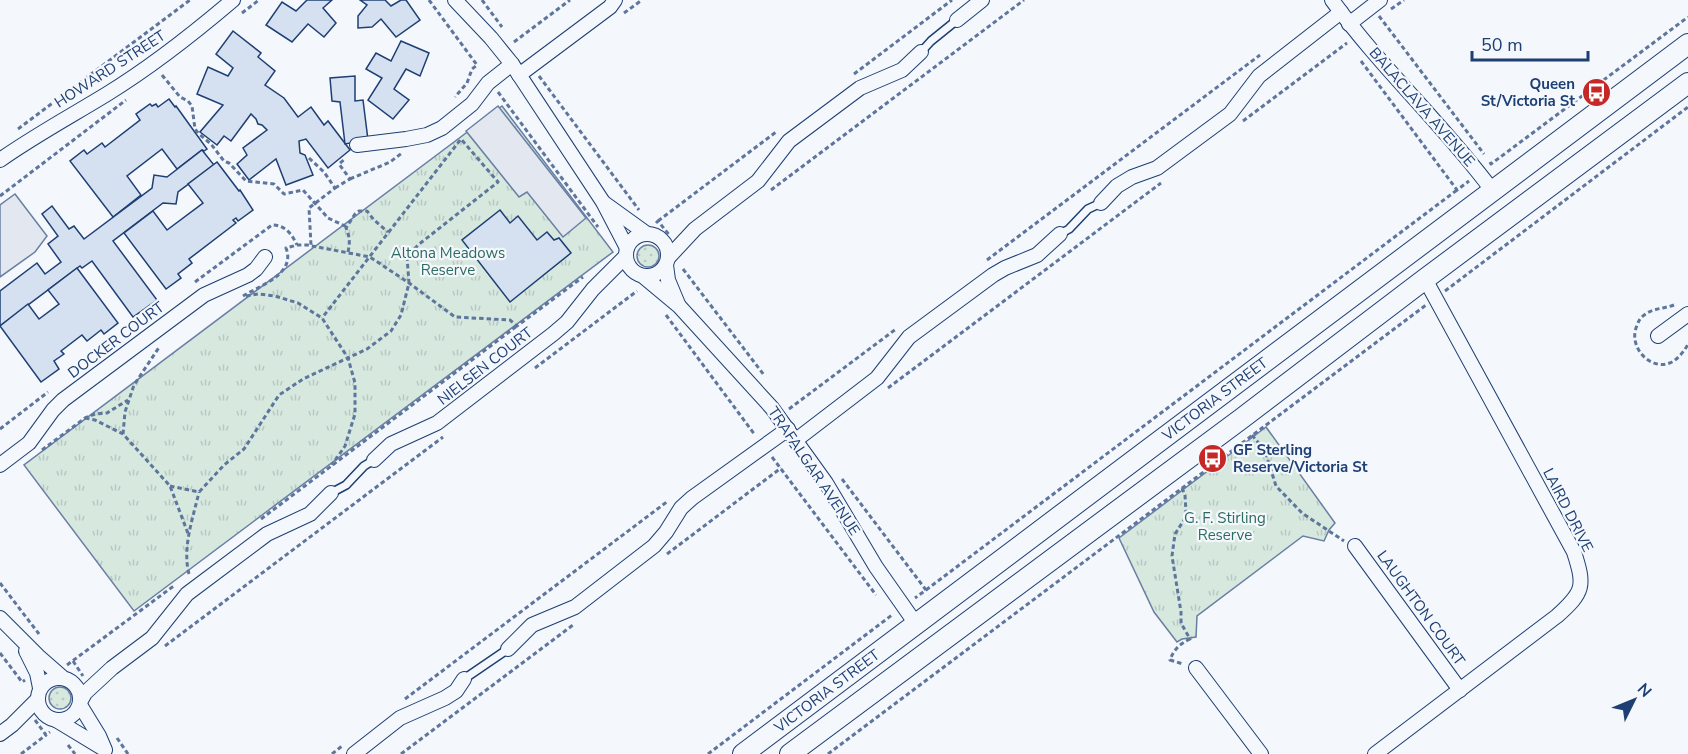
<svg xmlns="http://www.w3.org/2000/svg" width="1688" height="754" font-family="'Nunito Sans',sans-serif">
	<defs>
		<pattern id="grass-dots" width="8" height="8" patternUnits="userSpaceOnUse" patternTransform="scale(1.5)"><rect width="8" height="8" fill="#d7e8df"/><path d="M2 2h.1M6 6h.1" fill="none" stroke="#b8c8c3" stroke-width="1.8" stroke-linecap="round"/></pattern>
		<pattern id="park-tufts" width="24" height="20" patternUnits="userSpaceOnUse" patternTransform="scale(1.5)"><rect width="24" height="20" fill="#d7e8df"/><path d="M3 7l-1-3M5 7V3M7 7l1-3M15 17l-1-3M17 17v-4M19 17l1-3" fill="none" stroke="#b8c8c3"/></pattern>
	</defs>
	<rect width="100%" height="100%" fill="#f4f7fb"/>
	<g fill="url(#grass-dots)" stroke="#687fa3" stroke-width="1.5">
		<circle cx="648" cy="256" r="11"/>
		<circle cx="60" cy="698" r="11"/>
	</g>
	<g fill="url(#park-tufts)" stroke="#687fa3" stroke-width="1.5">
		<polygon points="502,106 613,252 134,611 24,465"/>
		<polygon points="1266,427 1335,523 1329,530 1324,541 1303,536 1197,616 1196,637 1182,639 1177,642 1154,612 1119,538"/>
	</g>
	<g fill="#e3e8f0" stroke="#687fa3" stroke-width="1.5">
		<polygon points="498,106 586,218 563,237 527,192 519,197 466,131"/>
		<polygon points="15,194 47,236 35,252 0,277 0,205"/>
	</g>
	<g fill="#d5e0f0" stroke="#1d3f73" stroke-width="1.5">
		<polygon points="307,0 332,0 323,8 336,23 324,37 308,24 292,42 266,25 282,2 296,11"/>
		<polygon points="360,0 385,0 391,6 401,0 406,0 420,20 396,37 381,19 372,27 358,28 358,16 367,5"/>
		<polygon points="233,31 261,53 258,57 275,71 265,85 284,98 298,117 311,107 324,125 328,121 350,150 328,168 306,139 299,141 300,153 305,155 313,175 286,185 276,159 249,180 237,164 247,155 243,148 267,130 262,125 258,124 256,119 251,114 231,141 224,136 217,145 200,132 223,105 197,94 208,67 228,76 233,68 216,54"/>
		<polygon points="401,41 429,53 420,76 406,69 394,89 409,100 393,119 368,100 382,78 366,69 376,53 391,61"/>
		<polygon points="355,76 355,101 363,100 368,140 345,144 340,102 332,101 330,78"/>
		<polygon points="169,99 175,107 176,106 207,149 204,151 202,150 177,169 162,149 127,176 141,195 113,217 70,161 84,150 87,154 102,143 105,147 140,120 136,114 150,104 152,106 156,104 158,107"/>
		<polygon points="202,150 214,165 178,192 176,204 163,203 113,241 157,300 133,317 92,261 82,268 80,266 0,326 0,291 37,263 45,274 61,262 48,244 58,236 42,214 52,206 69,229 74,226 84,239 152,188 154,175 167,177"/>
		<polygon points="217,162 239,191 240,190 253,210 238,221 236,218 233,220 236,223 189,259 192,263 178,274 181,278 166,289 124,233 153,211 167,230 203,203 188,184"/>
		<polygon points="500,210 510,223 518,216 537,240 547,232 554,240 559,238 571,253 510,302 462,240"/>
		<polygon points="77,268 118,323 104,334 101,330 87,341 82,335 61,351 64,354 54,361 59,369 41,382 0,326 28,304 39,319 59,304 48,290"/>
	</g>
	<g fill="none" stroke-linecap="round" stroke-linejoin="round">
		<defs>
			<g id="lane">
				<polyline points="921,52 931,41 957,20"/>
				<polyline points="1060,234 1069,229 1088,209 1101,203"/>
				<polyline points="331,493 346,485 364,466 374,460"/>
				<polyline points="464,679 508,649"/>
			</g>
			<g id="street">
				<polyline points="455,0 491,38 512,64 603,202 627,248"/>
				<path d="M1332,0c48,67 111,124 160,190"/>
				<polyline points="957,20 982,0"/>
				<polyline points="1349,24 1380,0"/>
				<polyline points="519,75 610,7 615,0"/>
				<polyline points="357,145 406,139 427,135 442,128 472,104 488,83 512,64"/>
				<path d="M0,160c34,-24 71,-44 107,-66 44,-27 86,-60 126,-94"/>
				<polyline points="604,203 647,234"/>
				<polyline points="1101,203 1117,186 1132,177 1157,168 1230,114 1259,76 1341,12"/>
				<circle cx="647" cy="255" r="21"/>
				<polyline points="668,258 695,229 758,181 789,141 860,88 902,70 921,52"/>
				<polyline points="666,265 668,280 678,304"/>
				<polyline points="643,276 679,306 772,408 826,483 876,567 916,624"/>
				<polyline points="1658,336 1688,314"/>
				<polyline points="796,440 877,378 909,337 993,275 1005,268 1037,255 1060,234"/>
				<polyline points="374,460 391,444 437,423 553,334 567,322 593,289 626,256"/>
				<polyline points="0,465 29,443 53,410 63,400 204,295 248,275 256,269 265,257"/>
				<polyline points="1355,546 1460,690"/>
				<polyline points="0,618 38,656 62,677"/>
				<polyline points="508,649 532,625 575,607 654,546 666,532 681,508 692,498 788,429"/>
				<polyline points="26,651 37,673 40,688"/>
				<polyline points="1196,668 1261,754"/>
				<circle cx="59" cy="699" r="21"/>
				<polyline points="80,702 85,693 112,668 152,638 187,594 267,534 310,514 331,493"/>
				<polyline points="80,705 99,736 105,750"/>
				<polyline points="56,720 104,749"/>
				<polyline points="0,734 12,725 38,699"/>
				<polyline points="354,754 400,718 445,698 456,691 464,679"/>
				<path d="M1375,754l182,-138c27,-24 28,-30 17,-64l-149,-273"/>
			</g>
			<g id="secondary">
				<polyline points="743,754 1688,44"/>
				<polyline points="790,754 1241,419 1425,279 1688,83"/>
			</g>
		</defs>
		<use href="#lane" stroke="#1d3f73" stroke-width="10"/>
		<use href="#street" stroke="#1d3f73" stroke-width="16"/>
		<use href="#secondary" stroke="#1d3f73" stroke-width="22"/>
		<g stroke="#5e769c" stroke-width="3" stroke-dasharray="4.5 3" stroke-linecap="butt">
			<polyline points="429,0 477,65 472,69 467,83 455,97"/>
			<polyline points="482,0 502,27"/>
			<polyline points="1391,9 1404,0"/>
			<polyline points="242,13 259,0"/>
			<polyline points="624,13 642,0"/>
			<polyline points="1379,16 1484,154"/>
			<polyline points="514,42 570,0"/>
			<polyline points="1361,61 1457,190 1469,181"/>
			<polyline points="854,74 952,0"/>
			<polyline points="162,75 180,97 188,101 192,106 195,129 199,134 211,144 224,161 229,163 246,181 274,184 284,194 303,190 328,218 347,227"/>
			<polyline points="539,76 639,210"/>
			<polyline points="498,92 598,227"/>
			<polyline points="1243,121 1347,43"/>
			<polyline points="18,129 190,0"/>
			<polyline points="309,158 324,172 335,188 309,208 311,245"/>
			<polyline points="1490,162 1491,164 1688,17"/>
			<polyline points="350,179 390,162 402,153"/>
			<polyline points="335,188 350,179 339,164 345,159"/>
			<polyline points="771,190 1024,0"/>
			<polyline points="0,196 126,100"/>
			<polyline points="658,221 776,132"/>
			<polyline points="656,223 658,221 670,236"/>
			<path d="M348,252c2,-9 2,-15 -2,-24l9,-14 4,-3h8l7,9 14,12"/>
			<polyline points="987,260 1260,55"/>
			<polyline points="683,269 764,375"/>
			<path d="M195,282l77,-57c13,0 20,9 25,20"/>
			<polyline points="1445,291 1688,107"/>
			<path d="M243,296c18,-11 53,-22 43,-48l11,-3h10l63,12 39,26 46,34 55,3 7,6 66,-49"/>
			<polyline points="246,296 258,294 275,296 298,303 322,318 348,358 355,383 355,414 345,446 332,465"/>
			<path d="M1674,305c-11,4 -22,3 -31,11 -4,3 -5,7 -7,12 -7,21 16,44 36,34 7,-4 13,-12 16,-18"/>
			<polyline points="666,315 755,435"/>
			<polyline points="535,368 637,291"/>
			<polyline points="888,388 1161,183"/>
			<polyline points="789,409 896,329"/>
			<polyline points="85,418 95,420 123,434 170,486 189,536"/>
			<polyline points="0,429 48,392"/>
			<polyline points="123,434 125,412 134,385 160,346"/>
			<polyline points="1252,435 1265,451 1276,486 1302,513 1344,541"/>
			<polyline points="42,450 85,418 95,414 107,413 128,400"/>
			<polyline points="772,457 876,595"/>
			<polyline points="842,479 926,590 915,598"/>
			<polyline points="170,486 199,492 224,465 244,449 279,395 303,379 367,349 391,331 401,315 409,283 407,257 418,245 498,182 461,139 322,318"/>
			<path d="M1182,488l3,7 1,17 -2,8 -9,14 -3,22 9,56v11l9,16c-10,5 -16,10 -20,21l13,4"/>
			<polyline points="261,519 517,326"/>
			<polyline points="667,554 781,468"/>
			<path d="M189,574c-7,-26 4,-56 10,-82"/>
			<polyline points="0,583 39,634"/>
			<polyline points="926,590 1457,190"/>
			<polyline points="165,646 443,437"/>
			<polyline points="0,653 22,682 25,680"/>
			<polyline points="73,661 83,676"/>
			<polyline points="67,665 175,585"/>
			<polyline points="405,699 668,501"/>
			<polyline points="35,720 46,735 50,732"/>
			<polyline points="117,738 128,754"/>
			<polyline points="68,745 75,754"/>
			<polyline points="21,754 46,735"/>
			<polyline points="332,754 342,746"/>
			<polyline points="401,754 573,625"/>
			<polyline points="708,754 892,615"/>
			<polyline points="828,754 1426,305"/>
		</g>
		<use href="#lane" stroke="#f4f7fb" stroke-width="7"/>
		<use href="#street" stroke="#f4f7fb" stroke-width="14"/>
		<use href="#secondary" stroke="#f4f7fb" stroke-width="20"/>
	</g>
	<defs>
		<symbol id="bus-disc" viewBox="-11 -11 22 22"><circle r="9.5" fill="#c62828" stroke="#f4f7fb"/><path d="M-5-6H5V4H4V6H2V4H-2V6H-4V4H-5ZM-3.5-4V0h7V-4ZM-3.5 1.2v1.5H-2V1.2ZM2 1.2v1.5H3.5V1.2Z" fill="#fff"/></symbol>
	</defs>
	<g fill-rule="evenodd">
		<use href="#bus-disc" x="1580" y="76" width="33" height="33"/>
		<use href="#bus-disc" x="1196" y="442" width="33" height="33"/>
	</g>
	<g text-anchor="middle" stroke-width="4.5" stroke-linejoin="round" paint-order="stroke">
		<g font-size="15" fill="#1d3f73" stroke="#f4f7fb">
			<text transform="translate(110 69) rotate(-33)" y="5">HOWARD STREET</text>
			<text transform="translate(1422 107) rotate(49)" y="5">BALACLAVA AVENUE</text>
			<text transform="translate(116 340) rotate(-37)" y="5">DOCKER COURT</text>
			<text transform="translate(485 366) rotate(-38)" y="5">NIELSEN COURT</text>
			<text transform="translate(1215 399) rotate(-37)" y="5">VICTORIA STREET</text>
			<text transform="translate(814 471) rotate(56)" y="5">TRAFALGAR AVENUE</text>
			<text transform="translate(1568 510) rotate(63)" y="5">LAIRD DRIVE</text>
			<text transform="translate(1421 608) rotate(54)" y="5">LAUGHTON COURT</text>
			<text transform="translate(827 691) rotate(-37)" y="5">VICTORIA STREET</text>
		</g>
		<g font-size="15" font-weight="bold" fill="#1d3f73" stroke="#f4f7fb" text-anchor="end">
			<text x="1575" y="89">Queen<tspan x="1575" dy="17">St/Victoria St</tspan></text>
			<text x="1233" y="455" text-anchor="start">GF Sterling<tspan x="1233" dy="17">Reserve/Victoria St</tspan></text>
		</g>
		<g font-size="15" fill="#2c6c60" stroke="#f4f7fb">
			<text x="448" y="258">Altona Meadows<tspan x="448" dy="17">Reserve</tspan></text>
			<text x="1225" y="523">G. F. Stirling<tspan x="1225" dy="17">Reserve</tspan></text>
		</g>
	</g>
	<g transform="translate(1634 700) rotate(47)" stroke="#f4f7fb" stroke-width="4.5" paint-order="stroke">
	<path d="M0-4.5L10 22L0 15L-10 22Z" fill="#1d3f73"/>
	<text y="-9" font-size="16" font-weight="bold" text-anchor="middle" fill="#1d3f73">N</text>
	</g>
	<path d="M1472 51v9h116v-9" fill="none" stroke="#1d3f73" stroke-width="3"/>
	<text x="1481" y="51" font-size="18" fill="#1d3f73" stroke="#f4f7fb" stroke-width="4.5" paint-order="stroke">50 m</text>
</svg>
